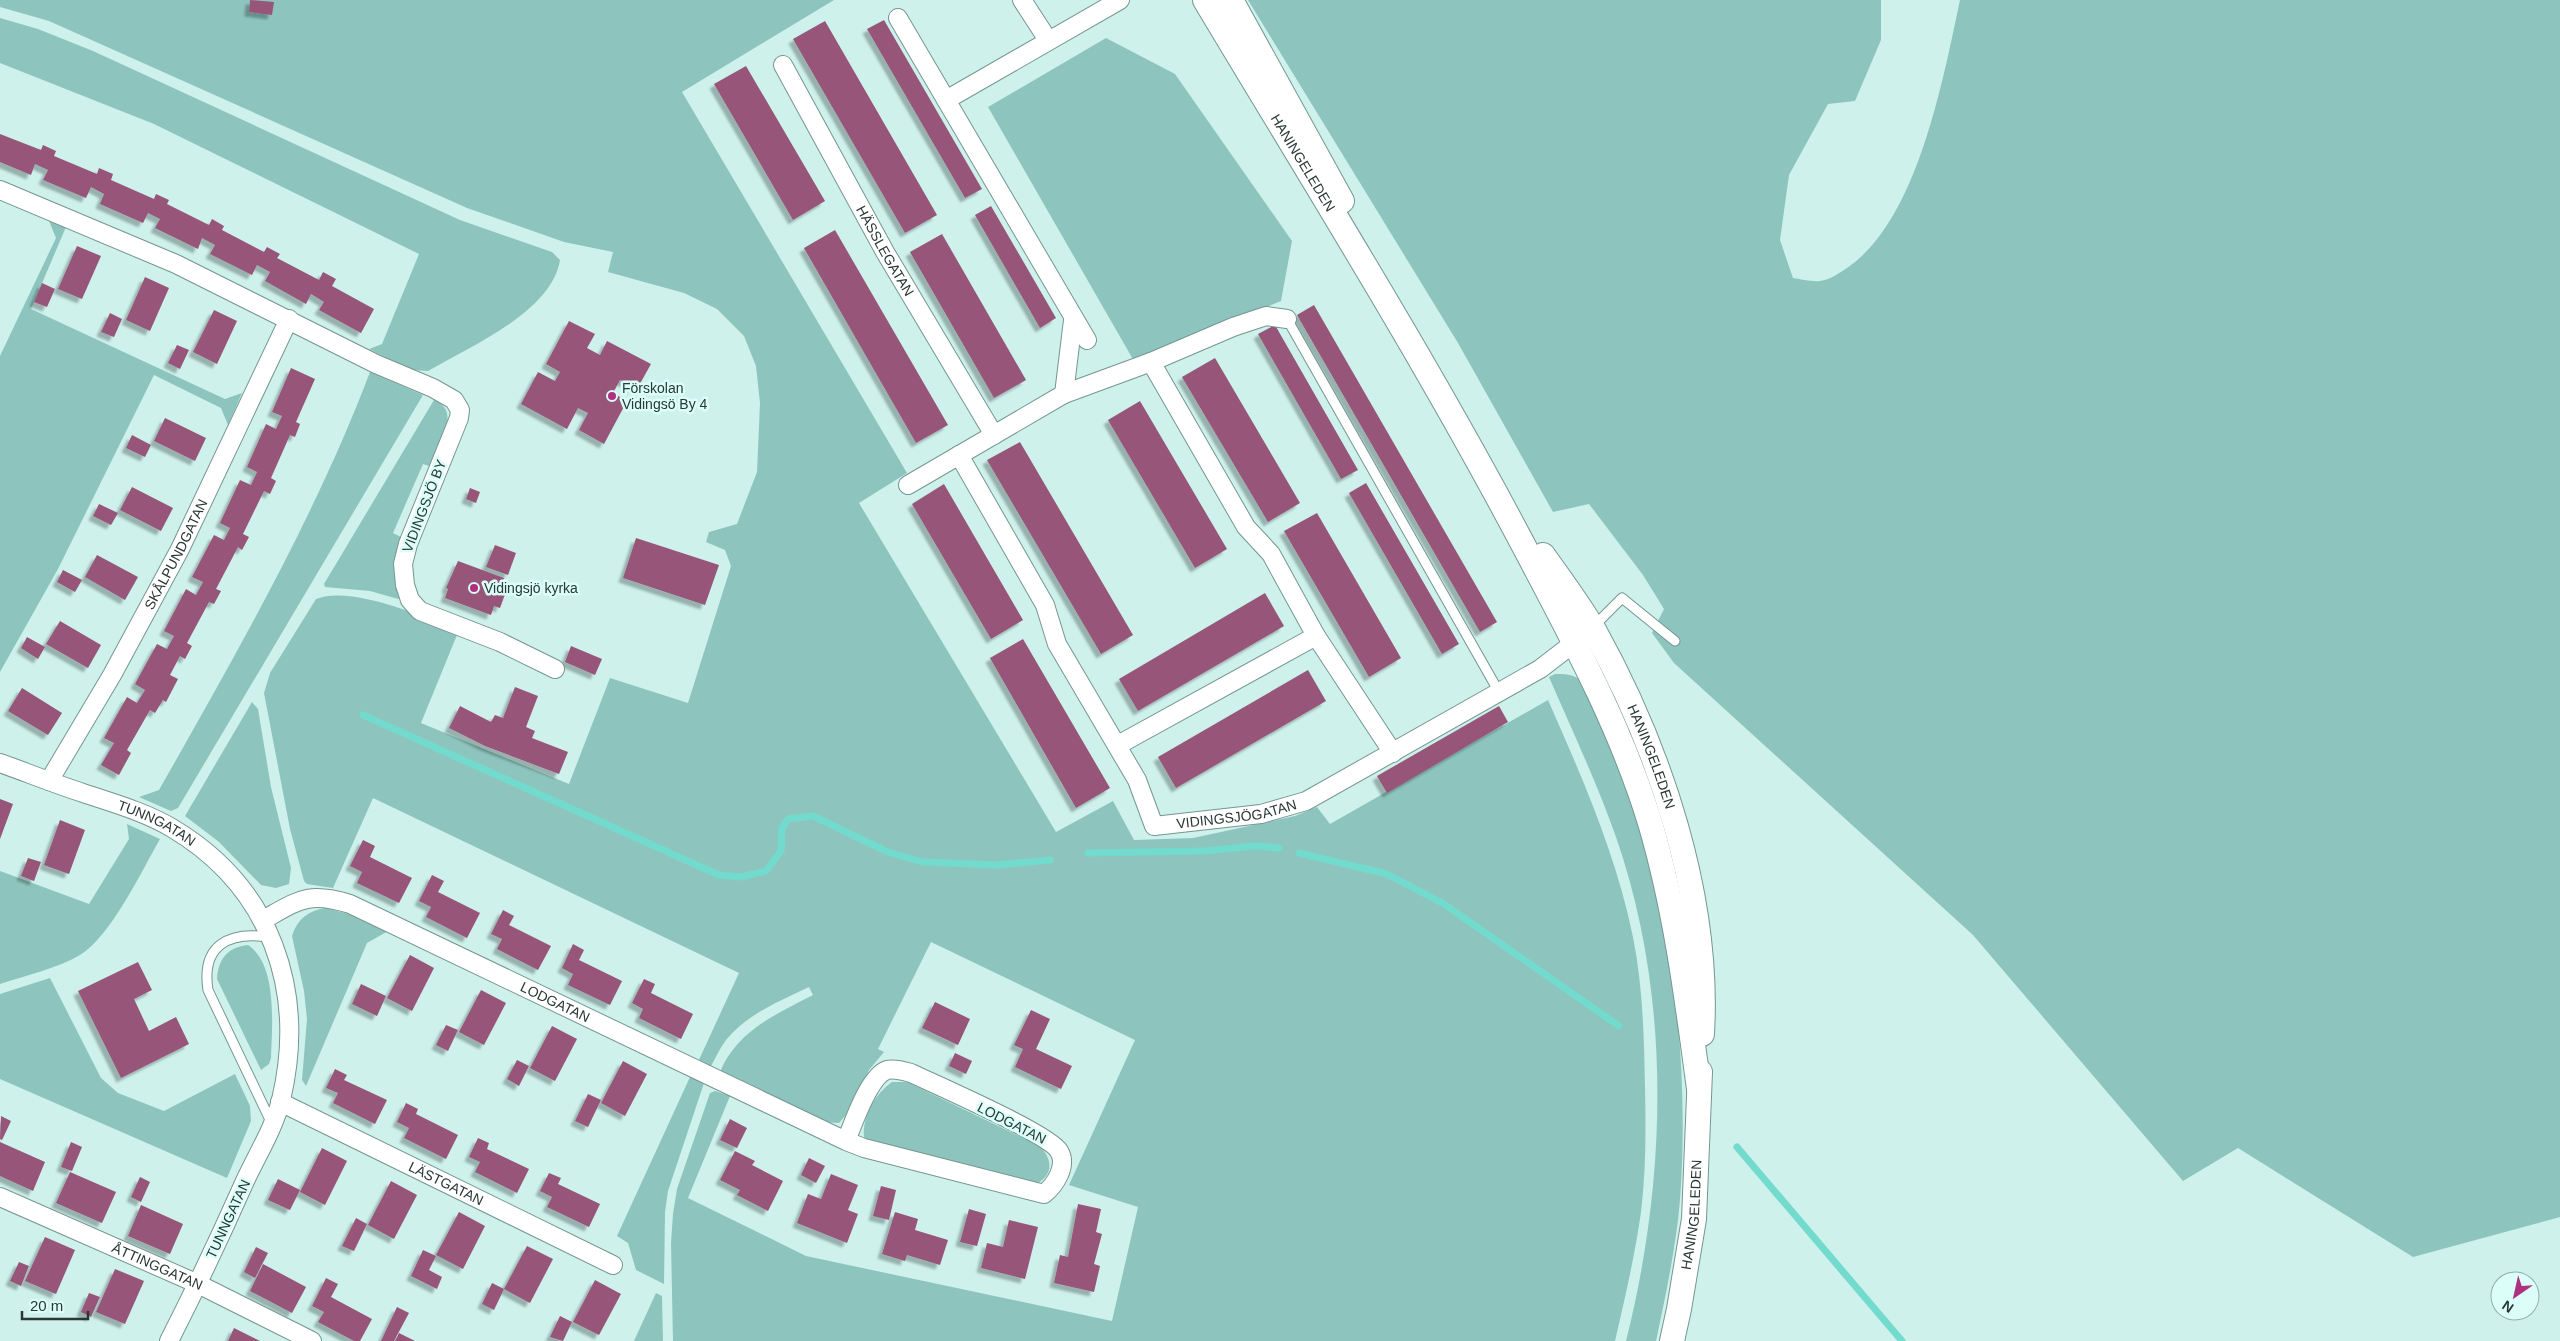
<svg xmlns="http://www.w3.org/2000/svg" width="2560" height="1341" font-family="Helvetica,sans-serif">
	<defs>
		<filter id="shadow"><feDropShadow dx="-4.5" dy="4.5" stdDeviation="1" flood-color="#0004"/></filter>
	</defs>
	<rect width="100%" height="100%" fill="#cef1ec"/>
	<g fill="#8dc5be">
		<path d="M0,0h834l-152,92 225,381 -48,30 197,329 57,-31 21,39 59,-2 102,-22 22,-9 13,17 218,-124c34,77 68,154 85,237 10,50 11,100 12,150 1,41 1,84 -4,125 -6,43 -16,86 -26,129h-942l-2,-98 2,-29 4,-25 33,-96 5,-2 15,5 -42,102 118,58 306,65 26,-114 -69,-22 66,-145 -204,-98 -53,107 6,3 -15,18 -17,38 -13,15 -17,-1 -102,-50c17,-41 56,-58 93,-77l-4,-8c-29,14 -62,27 -83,53 -6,8 -11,19 -16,28l-12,-6 41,-89 -366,-175 -40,90 -26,-4 -3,-3 -14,-52 -26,-136 6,-20 46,-74c36,-14 107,18 143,31l-38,93 148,61 41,-106 78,25 43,-137 -6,-16 -19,-8 3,-10 28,-8 20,-52 3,-69 -4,-37 -12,-30 -27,-27 -33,-16 -76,-21 5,-20 -49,-10 -97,-34 -418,-187 -49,-14z"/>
		<path d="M1248,0h633v40l-26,61 -27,3 -39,71 -9,65 13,38c8,1 19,4 27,3 10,-1 19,-8 27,-13 71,-48 96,-189 113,-268h600v1217l-147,40 -175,-109 -55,33 -210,-246 -299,-272 -22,-30 12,-24 -21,-34 -54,-71 -36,8 -95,-169z"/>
		<path d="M0,18l38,11 55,22 367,169 92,32 8,8c-8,52 -91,87 -132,111l-18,-1 -41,-21 13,-5 37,-90 -265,-130 -154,-61z"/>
		<polygon points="1106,38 1175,74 1292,241 1281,301 1134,361 988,107"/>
		<polygon points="49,221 66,227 31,309 225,399 242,393 228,425 221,408 154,375 58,569 0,672 0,356 56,238"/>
		<path d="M370,372l53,23 -245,413 -7,3 -32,-14 20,-7c75,-132 157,-275 211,-418z"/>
		<path d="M434,400c29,11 4,46 -5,66l-6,-2 -30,69 12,6 -4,57 -3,3 -28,-8 -45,-4 -1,-3z"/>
		<path d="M1555,674c9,0 18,0 25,6 8,8 22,46 28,58 61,134 83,315 72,462 -4,47 -14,94 -24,141h-30c41,-163 46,-343 -10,-504 -19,-54 -44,-107 -67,-160z"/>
		<polygon points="252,702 258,709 271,787 291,868 289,884 276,888 261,885 219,842 185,816"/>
		<path d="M127,824l33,15c-19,33 -49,97 -80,116 -22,13 -56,21 -80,29v-113l89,33 40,-65z"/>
		<path d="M325,908l28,7 35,16 -21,12 -61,143 -4,-6 5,-61 -3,-28 -12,-55c5,-17 16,-25 33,-28z"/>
		<path d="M248,945c30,20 24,81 23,113l-2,6 -8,6 -44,-91c1,-20 11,-32 31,-34z"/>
		<polygon points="50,978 101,1078 118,1093 164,1111 235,1074 250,1106 251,1121 227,1178 0,1079 0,994"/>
		<polygon points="690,1077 704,1083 668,1191 665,1212 664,1284 636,1270 628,1243 617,1236"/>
		<path d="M892,1082h15l133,64c13,14 14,30 -6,39l-162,-40 -8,-8c-2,-21 11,-43 28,-55z"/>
		<polygon points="656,1293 662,1296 663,1341 634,1341"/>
	</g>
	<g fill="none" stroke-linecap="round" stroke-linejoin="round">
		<g stroke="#73dace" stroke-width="7">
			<polyline points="363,715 719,875 741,877 766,871 781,851 782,828 788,819 813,816 888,852 922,862 997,865 1050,860"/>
			<polyline points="1088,853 1204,851 1256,846 1279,848"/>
			<polyline points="1299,853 1387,874 1444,904 1619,1026"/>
			<polyline points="1737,1147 1902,1341"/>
		</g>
	</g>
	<g fill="#965579" filter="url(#shadow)">
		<polygon points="250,0 274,2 272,15 249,12"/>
		<polygon points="884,20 982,189 965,198 867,29"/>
		<polygon points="825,21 937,215 905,233 793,39"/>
		<polygon points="746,66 825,201 793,220 714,84"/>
		<polygon points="0,134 41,150 43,145 56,151 54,156 97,174 99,168 113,174 111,180 154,199 156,194 169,200 167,204 209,225 212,219 224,226 222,230 264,252 267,247 280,254 277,258 319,280 323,272 336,279 332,286 374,309 361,333 319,310 324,302 311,294 306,304 265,281 270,272 257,265 252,275 210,254 215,245 202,238 198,249 155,228 160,219 148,213 143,223 100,204 104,194 91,187 86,198 43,180 48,170 35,164 31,175 0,162"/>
		<polygon points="991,206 1056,318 1040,328 975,215"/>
		<polygon points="835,230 948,425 916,443 804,248"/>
		<polygon points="942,234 1026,380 994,398 910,252"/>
		<polygon points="77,246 101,256 82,299 58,289"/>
		<polygon points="145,277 169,288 150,331 126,320"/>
		<polygon points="42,283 55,289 47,307 34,302"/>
		<polygon points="1314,305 1497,622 1480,632 1297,315"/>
		<polygon points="214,310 237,321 217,364 193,352"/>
		<polygon points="110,313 122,319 114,337 101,332"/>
		<polygon points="569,321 595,334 587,348 600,355 607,341 651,364 637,389 620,380 613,393 627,401 604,444 579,430 588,413 578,408 567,429 521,404 538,372 555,381 560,372 546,364"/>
		<polygon points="1275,325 1358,470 1341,479 1258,334"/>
		<polygon points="177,345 189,350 180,369 168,363"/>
		<polygon points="1215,358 1300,503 1268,522 1182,377"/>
		<polygon points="291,368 315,379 296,422 300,424 295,437 290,435 271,478 276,481 270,494 264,491 243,534 249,537 242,550 238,547 216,589 221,591 214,604 209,602 187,643 192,646 185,659 180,656 170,675 178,679 166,702 163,700 155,713 150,710 127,750 131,753 119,775 101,765 114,743 104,738 127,697 137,703 145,690 135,684 157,644 167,649 174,636 164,631 186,589 196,595 203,582 192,577 214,535 224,540 230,528 220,523 240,480 251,485 257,472 247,467 266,424 276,429 282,416 272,412"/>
		<polygon points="1140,401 1227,549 1195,568 1108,420"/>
		<polygon points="165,418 206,438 195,461 154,441"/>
		<polygon points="132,435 151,445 145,457 126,448"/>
		<polygon points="1020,442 1133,635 1101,654 987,460"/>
		<polygon points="1366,483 1459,644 1442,654 1349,493"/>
		<polygon points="944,484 1023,620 991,639 912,504"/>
		<polygon points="132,487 173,508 161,531 120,510"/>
		<polygon points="470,488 480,492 476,503 466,499"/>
		<polygon points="99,504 118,513 111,525 93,516"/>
		<polygon points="1317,513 1401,658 1369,677 1284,531"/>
		<polygon points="636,538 719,565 705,605 623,578"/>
		<polygon points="495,545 516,553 508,575 486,567"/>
		<polygon points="97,555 138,577 125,600 85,577"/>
		<polygon points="458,561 504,578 501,587 507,589 500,608 494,606 491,615 445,598 448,589 446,588"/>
		<polygon points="63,570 82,580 75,592 57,582"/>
		<polygon points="1265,593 1284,626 1138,711 1119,679"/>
		<polygon points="60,621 101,645 88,668 46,644"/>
		<polygon points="27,637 45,647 38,659 21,648"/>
		<polygon points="1023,639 1110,788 1076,808 990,658"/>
		<polygon points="571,646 602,659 595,675 565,662"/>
		<polygon points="1308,670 1326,701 1176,788 1158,757"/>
		<polygon points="515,687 538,696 526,727 535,731 532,738 568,752 559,774 485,746 449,728 460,706 491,722 495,715 503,718"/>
		<polygon points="22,688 62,713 48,735 8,711"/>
		<polygon points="1499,706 1508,722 1387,793 1377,776"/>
		<polygon points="0,799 13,804 0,839"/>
		<polygon points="60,820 85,830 69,874 44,865"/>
		<polygon points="363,840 375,846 370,857 412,878 399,903 357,883 362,872 350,866"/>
		<polygon points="28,858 41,862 34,881 21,876"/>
		<polygon points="432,875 444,881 438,892 480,913 467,938 426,917 431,907 419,901"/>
		<polygon points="503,910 514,916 509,925 551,946 538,970 497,949 502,939 491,934"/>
		<polygon points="573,944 584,950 579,960 622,981 610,1005 568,985 573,974 562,968"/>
		<polygon points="410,955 434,968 412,1011 387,998"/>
		<polygon points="138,962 152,990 134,999 149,1031 176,1017 189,1044 121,1078 78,991"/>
		<polygon points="644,979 655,984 651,993 693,1014 681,1039 639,1018 643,1009 632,1003"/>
		<polygon points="361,984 386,996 377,1016 352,1004"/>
		<polygon points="481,990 506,1003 484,1045 459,1032"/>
		<polygon points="935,1002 970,1019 958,1045 922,1028"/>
		<polygon points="1031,1010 1050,1019 1036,1049 1072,1066 1061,1089 1015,1067 1023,1049 1014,1045"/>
		<polygon points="446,1025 458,1030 448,1051 436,1045"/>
		<polygon points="552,1026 577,1039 555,1081 530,1068"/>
		<polygon points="955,1053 972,1061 966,1074 949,1066"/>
		<polygon points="517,1060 529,1066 519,1086 507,1079"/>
		<polygon points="623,1061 647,1074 625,1116 601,1103"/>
		<polygon points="335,1069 347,1075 344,1080 387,1100 375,1124 333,1103 338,1093 326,1088"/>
		<polygon points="588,1094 601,1100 588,1127 575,1121"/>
		<polygon points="406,1103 418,1109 416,1114 458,1135 446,1159 404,1138 409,1128 397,1122"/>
		<polygon points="1,1116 11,1121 2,1140 0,1139"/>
		<polygon points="730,1119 747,1128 737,1148 720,1140"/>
		<polygon points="478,1138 489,1143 487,1149 529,1169 517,1193 475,1172 480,1162 469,1157"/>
		<polygon points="0,1142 45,1162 33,1191 0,1176"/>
		<polygon points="71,1142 82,1147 72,1171 61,1167"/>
		<polygon points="322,1148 347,1161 325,1205 300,1192"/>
		<polygon points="735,1151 755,1161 752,1165 783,1181 768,1211 737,1195 740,1190 720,1180"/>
		<polygon points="809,1158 825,1166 816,1183 801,1175"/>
		<polygon points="70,1172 116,1192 102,1223 56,1203"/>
		<polygon points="549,1173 561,1178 558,1184 600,1204 589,1227 547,1207 552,1197 540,1191"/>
		<polygon points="831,1174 858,1185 848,1210 858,1214 847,1243 797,1223 808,1194 821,1199"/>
		<polygon points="140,1177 150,1182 141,1202 131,1197"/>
		<polygon points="278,1179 300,1190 290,1210 268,1200"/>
		<polygon points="391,1181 417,1195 394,1239 368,1225"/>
		<polygon points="881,1186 896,1190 889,1220 873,1216"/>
		<polygon points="1078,1204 1101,1209 1096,1232 1102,1234 1094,1264 1100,1266 1094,1292 1054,1283 1060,1255 1068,1257"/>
		<polygon points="141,1205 183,1224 170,1254 128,1236"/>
		<polygon points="969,1209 986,1214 977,1246 960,1242"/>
		<polygon points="459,1212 485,1226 463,1269 436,1255"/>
		<polygon points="895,1212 918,1219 915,1230 948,1240 940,1265 907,1255 905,1261 882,1254"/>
		<polygon points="356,1218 367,1224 354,1251 342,1246"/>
		<polygon points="1009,1220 1038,1227 1025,1279 981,1268 987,1243 1003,1247"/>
		<polygon points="45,1237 75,1250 56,1294 25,1281"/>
		<polygon points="527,1246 553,1259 530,1303 504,1289"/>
		<polygon points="256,1247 268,1253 255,1278 244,1272"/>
		<polygon points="423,1250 436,1256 429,1270 442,1277 437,1289 411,1276"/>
		<polygon points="19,1262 29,1266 21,1286 10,1281"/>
		<polygon points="263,1264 306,1287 292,1313 250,1291"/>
		<polygon points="115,1269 144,1281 125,1324 96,1312"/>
		<polygon points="326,1278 338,1284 331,1297 372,1319 360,1341 354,1341 318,1322 324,1312 312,1306"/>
		<polygon points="595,1280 621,1294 599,1335 573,1322"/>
		<polygon points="492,1283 504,1289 494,1310 482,1304"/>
		<polygon points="89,1293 100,1297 91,1317 81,1312"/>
		<polygon points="397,1307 409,1313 394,1341 381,1341"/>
		<polygon points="560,1316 572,1322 563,1341 550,1337"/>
		<polygon points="234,1328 260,1341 228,1341"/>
		<polygon points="399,1333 415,1341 395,1341"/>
	</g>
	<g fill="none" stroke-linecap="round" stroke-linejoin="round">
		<defs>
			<g id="service">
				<polyline points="1287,319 1499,692"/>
				<polyline points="1593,627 1622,598 1675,641"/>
				<path d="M269,937c-40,-6 -68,8 -61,53l64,134"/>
			</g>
			<g id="minor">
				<polyline points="1022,0 1048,40"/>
				<polyline points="898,18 1087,340"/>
				<path id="s1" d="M783,65l102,187 109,183"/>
				<polyline points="946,100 1120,0"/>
				<polyline points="0,190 176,264 376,364 433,388 454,400 460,410 459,418 408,544 403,564 405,585 410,600 420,611 500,642 555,669"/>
				<polyline points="1151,362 1246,527 1271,554 1316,636 1393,753"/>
				<polyline points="1064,394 1151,362 1233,327 1266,316 1287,319"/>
				<path id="s2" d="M959,455l86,150 12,39 80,136 17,46 107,-12 45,-13 234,-132 43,-33"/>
				<polyline points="908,485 1064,394 1073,320"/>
				<polyline points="1118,745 1316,636"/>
				<path id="s3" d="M0,763c28,10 55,21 83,30 30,10 62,19 89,35 99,59 135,162 109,272 -7,28 -24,55 -36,81 -24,54 -49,107 -76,160"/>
				<path id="s4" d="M49,781l63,-106 68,-126 109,-230"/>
				<path id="s5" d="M263,920c36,-20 45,-29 87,-16l496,237 18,7 180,46c11,-9 24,-28 15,-43 -10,-17 -123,-66 -148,-78 -7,-2 -16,-5 -24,-3 -18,6 -34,54 -41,71"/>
				<path id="s6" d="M280,1102l333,163"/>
				<path id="s7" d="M0,1197l198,87 114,57"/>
			</g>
			<g id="secondary">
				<path id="s8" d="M1205,0c109,182 222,362 321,550 47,89 96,179 125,276 25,86 36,174 48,263"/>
				<polyline points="1231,0 1342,201"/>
				<path id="s9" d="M1543,555c17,24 36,49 51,75 66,119 116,267 108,404"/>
				<path id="s10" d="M1672,1341l7,-32 15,-90 6,-147"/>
			</g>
		</defs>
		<use href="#service" stroke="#759691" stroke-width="11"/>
		<use href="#minor" stroke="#759691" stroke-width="20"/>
		<use href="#secondary" stroke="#759691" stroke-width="26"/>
		<use href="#service" stroke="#fff" stroke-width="9"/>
		<use href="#minor" stroke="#fff" stroke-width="18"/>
		<use href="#secondary" stroke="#fff" stroke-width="24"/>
	</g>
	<g fill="#af307f" stroke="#dbfef9" stroke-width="2">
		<circle cx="612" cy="396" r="5"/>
		<circle cx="474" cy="588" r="5"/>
	</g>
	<g text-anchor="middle" stroke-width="5" stroke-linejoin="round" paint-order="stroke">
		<g font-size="14" fill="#293735" stroke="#dbfef9">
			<text dy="5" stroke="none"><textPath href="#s8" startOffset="190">HANINGELEDEN</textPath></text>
			<text dy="5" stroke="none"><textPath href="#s1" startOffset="212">HÄSSLEGATAN</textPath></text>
			<text transform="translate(424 506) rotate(-69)" y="5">VIDINGSJÖ BY</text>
			<text dy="5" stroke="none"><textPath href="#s4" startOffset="260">SKÅLPUNDGATAN</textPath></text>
			<text dy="5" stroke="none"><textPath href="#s9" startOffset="230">HANINGELEDEN</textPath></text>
			<text dy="5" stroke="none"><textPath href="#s2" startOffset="504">VIDINGSJÖGATAN</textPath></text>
			<text dy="5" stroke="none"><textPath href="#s3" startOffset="168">TUNNGATAN</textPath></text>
			<text dy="5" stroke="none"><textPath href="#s5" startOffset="320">LODGATAN</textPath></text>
			<text transform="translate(1012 1123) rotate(27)" y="5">LODGATAN</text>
			<text dy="5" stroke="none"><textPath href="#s6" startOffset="185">LÄSTGATAN</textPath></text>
			<text dy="5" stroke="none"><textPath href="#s10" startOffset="128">HANINGELEDEN</textPath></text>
			<text transform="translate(228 1219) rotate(-65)" y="5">TUNNGATAN</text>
			<text dy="5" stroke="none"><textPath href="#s7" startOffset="172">ÅTTINGGATAN</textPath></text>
		</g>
		<g font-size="14" fill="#293735" stroke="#dbfef9" text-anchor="start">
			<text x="622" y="393">Förskolan<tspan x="622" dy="16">Vidingsö By 4</tspan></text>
			<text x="484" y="593">Vidingsjö kyrka</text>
		</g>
	</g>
	<g transform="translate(2515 1296) rotate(214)"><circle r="24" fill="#dbfef9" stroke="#94aeab"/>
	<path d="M0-4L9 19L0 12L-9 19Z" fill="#af307f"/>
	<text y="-8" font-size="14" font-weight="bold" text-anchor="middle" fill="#293735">N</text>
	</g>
	<path d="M22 1311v8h66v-8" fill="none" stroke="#293735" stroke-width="2.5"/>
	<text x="30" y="1311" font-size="15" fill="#293735" stroke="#dbfef9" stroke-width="4" paint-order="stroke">20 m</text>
</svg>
